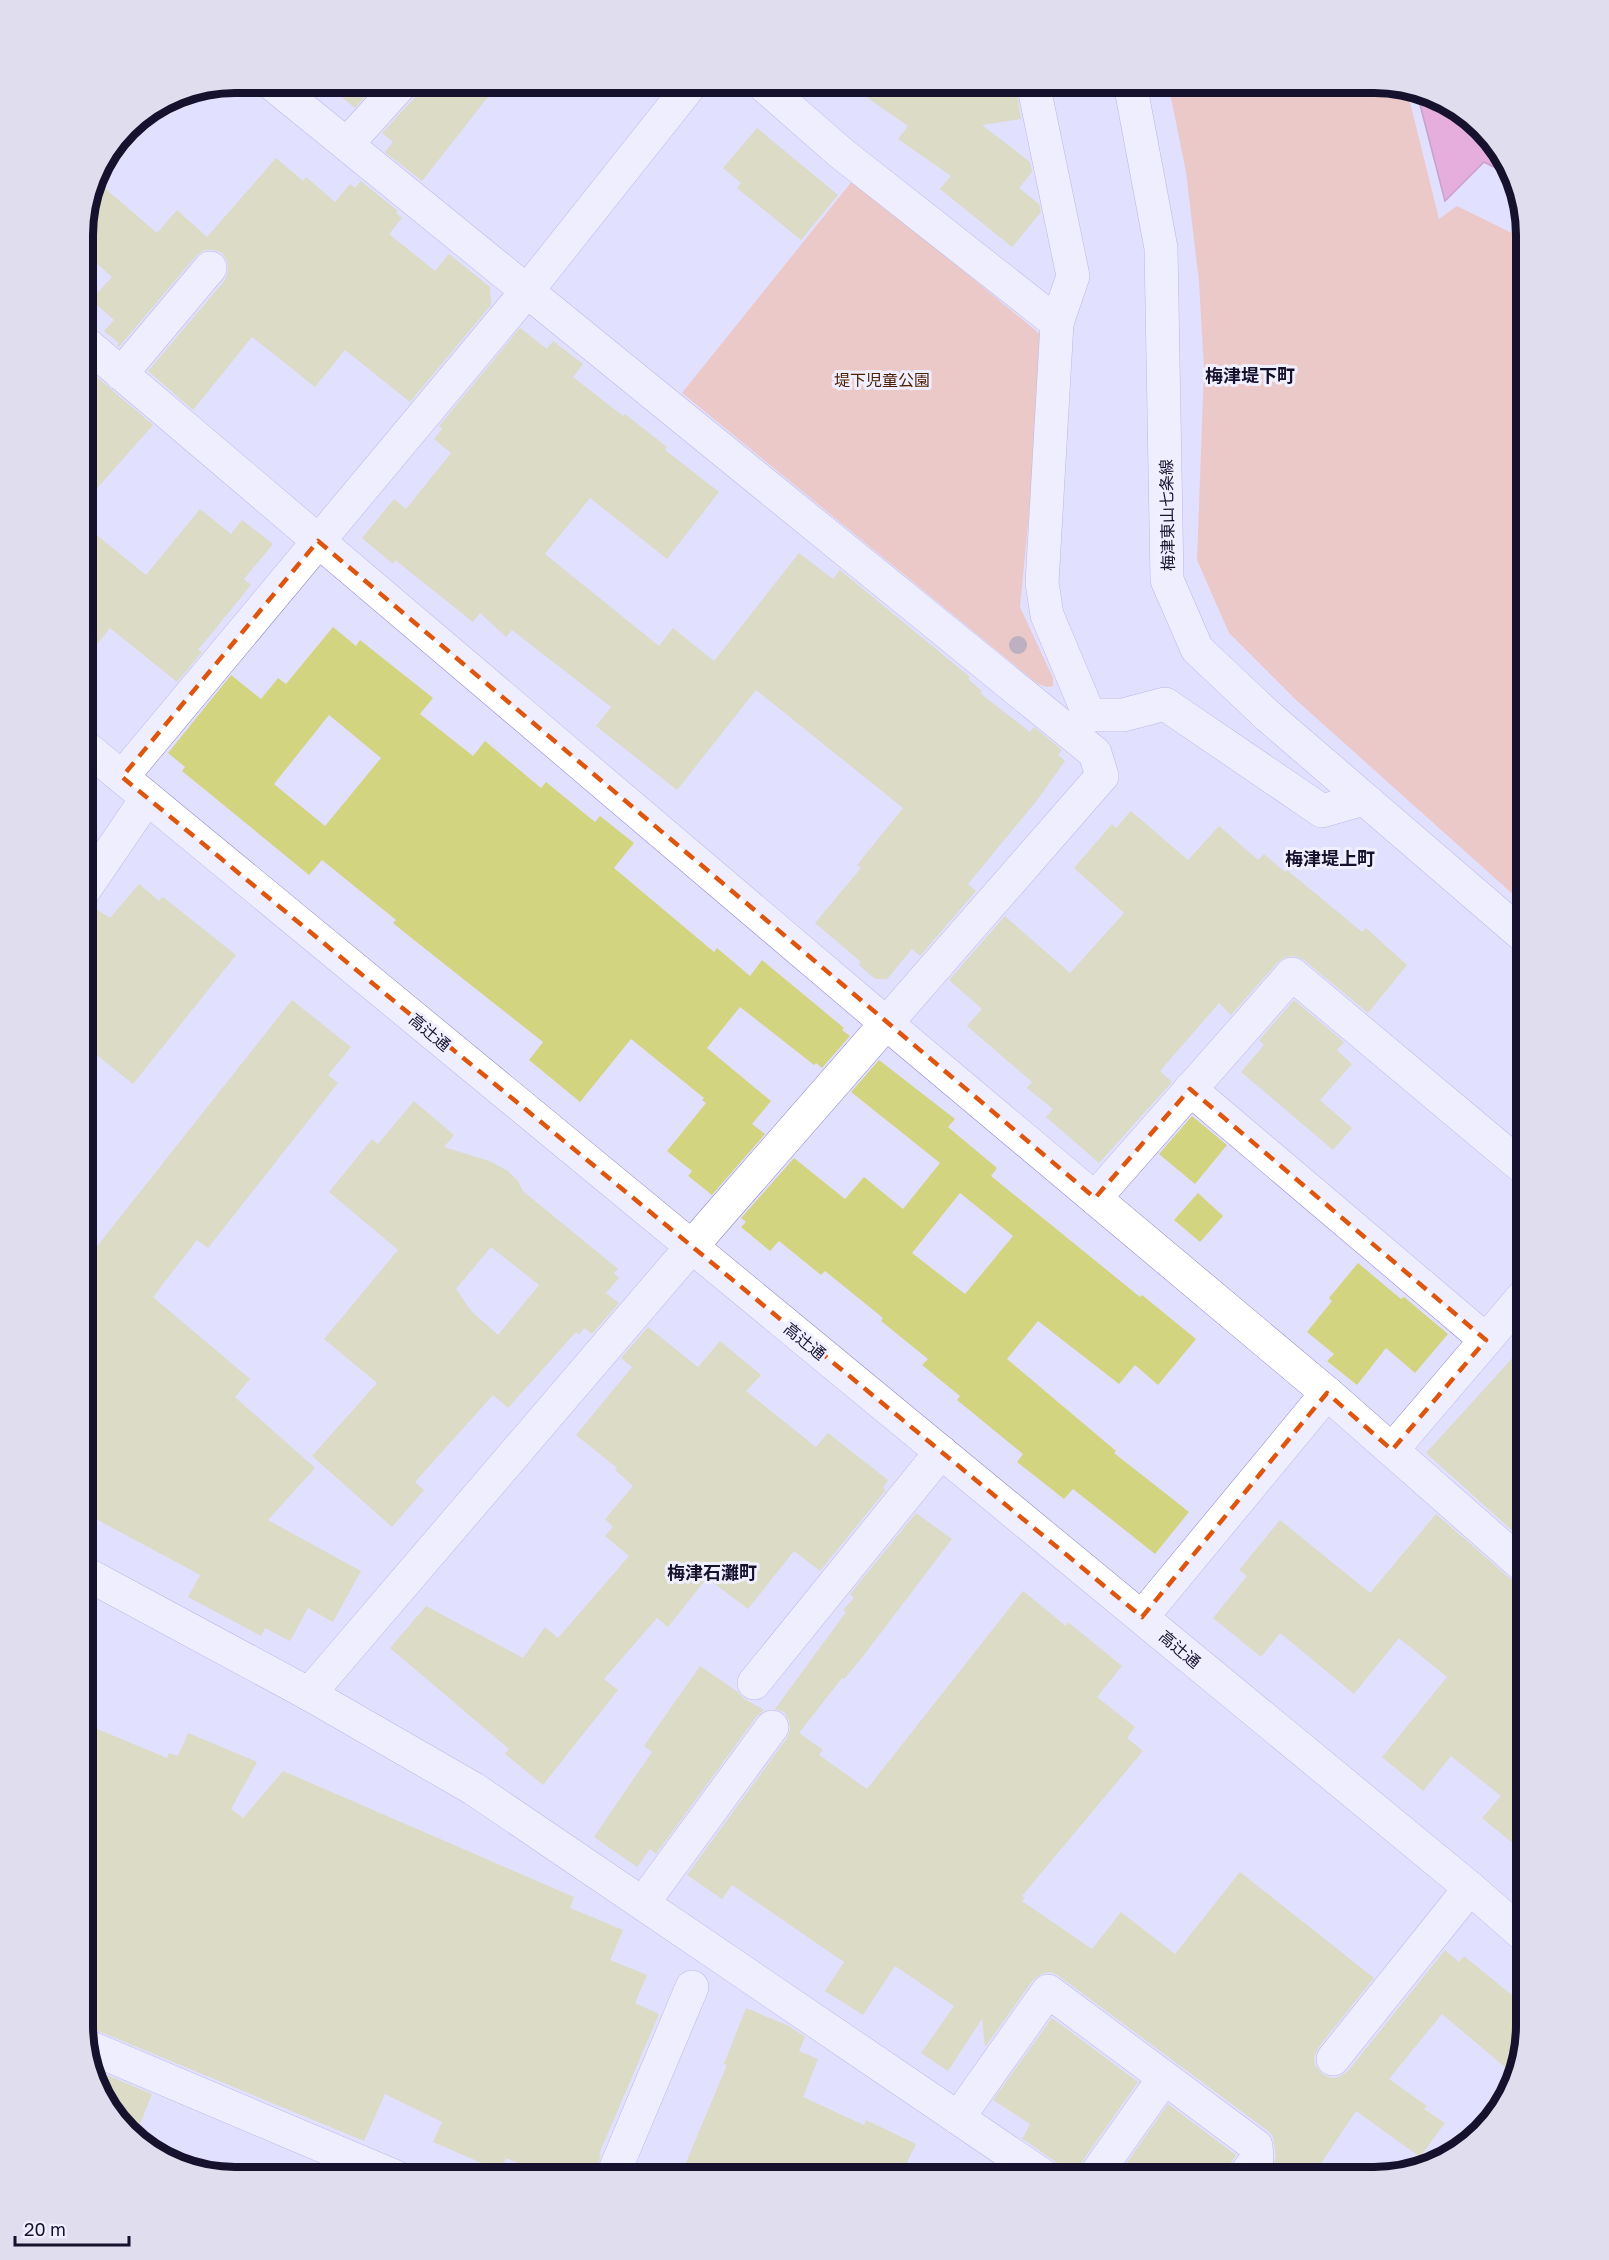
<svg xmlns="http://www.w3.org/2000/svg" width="1609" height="2260" font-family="'Golos Text','Noto Sans JP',sans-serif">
	<rect width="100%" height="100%" fill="#e2e0ff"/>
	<g fill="#f5ad87">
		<polygon points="1168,83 1383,83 1407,90 1439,219 1457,206 1526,240 1526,906 1295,699 1229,633 1197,560 1204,370 1199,282 1186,172"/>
		<polygon points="853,180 1046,339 1020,607 1053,678 1053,686 1047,687 1038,684 682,393"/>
	</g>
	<polygon fill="#e971b1" stroke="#aa5489" stroke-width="1.5" points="1417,93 1450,103 1506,159 1511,176 1484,162 1445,201"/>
	<g fill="#d3d480" fill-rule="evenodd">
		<polygon points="325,83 377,83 355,108"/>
		<polygon points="420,83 499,83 422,181 385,152 393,142 382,133 416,96"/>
		<polygon points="846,83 1015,83 1021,119 982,125 1030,162 1032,172 1019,188 1039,204 1041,212 1012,247 940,189 951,176 898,139 908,126"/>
		<polygon points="757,128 838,195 801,240 737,188 741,183 723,168"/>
		<polygon points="276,158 303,181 306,177 335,202 350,184 355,188 361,181 398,211 396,213 402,218 389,234 435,271 449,254 490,287 491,305 410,402 345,350 315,387 252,337 193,410 148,371 225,280 228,271 227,261 222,253 214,250 204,250 196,256 119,347 117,345 119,343 104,331 114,320 91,300 112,277 83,251 83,226 94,179 157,233 177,210 207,237"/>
		<polygon points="520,328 547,349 553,341 583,364 573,377 623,416 625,414 667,447 665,450 719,492 667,559 590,498 545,554 659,646 673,628 714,661 799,553 833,579 840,570 970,677 968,679 982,691 980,693 1030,732 1034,727 1062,750 1058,755 1065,761 1038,799 968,884 976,891 920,956 912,949 887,979 875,979 859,965 861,962 815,923 861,868 857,865 903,808 756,690 677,790 596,726 611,707 512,630 506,637 480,613 473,622 395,560 393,564 362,538 394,499 406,509 451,453 434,439 442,429 439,426"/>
		<polygon points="92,373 153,425 83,504 83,384"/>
		<polygon points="200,509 231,534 242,520 273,544 244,579 251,585 198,650 202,652 177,682 110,628 83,662 83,524 146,575"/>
		<path d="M333,627l23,19 4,-6 73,58 -13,16 53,42 12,-15 56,47 5,-6 49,40 5,-6 34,27 -20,25 100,84 3,-4 33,28 12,-16 82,68 -2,2 8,6 -28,32 -6,-5 -2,2 -74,-58 -33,41 64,53 -19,23 13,10 -53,61 -24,-19 4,-5 -25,-20 39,-48 -4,-3 2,-2 -73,-59 -51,63 -51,-42 14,-18 -129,-102 -21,-17 3,-3 -74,-60 -13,15 -127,-104 3,-4 -17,-14 63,-78 30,24 17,-21 8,6zM329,715l52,43 -56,68 -51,-42z"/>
		<polygon points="1131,811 1188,860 1219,826 1258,860 1264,854 1285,872 1287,870 1362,932 1366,928 1407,965 1368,1013 1304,960 1295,956 1285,957 1278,962 1231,1015 1219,1003 1160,1071 1172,1082 1099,1163 1046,1117 1053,1109 1027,1088 1032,1082 967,1026 982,1009 949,980 1005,916 1070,973 1124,913 1074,868 1112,824 1116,828"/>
		<polygon points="139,884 159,901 163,897 236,955 133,1084 83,1044 83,911 93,907 110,918"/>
		<polygon points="292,1000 351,1047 328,1075 338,1083 208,1248 197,1240 153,1297 250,1379 235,1397 315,1468 268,1520 361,1571 333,1622 308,1608 290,1641 265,1628 261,1636 188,1597 200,1575 83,1512 83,1264"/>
		<polygon points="1294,1000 1344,1042 1337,1050 1352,1064 1320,1100 1352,1128 1333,1150 1241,1072 1264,1045 1259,1040"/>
		<path d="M879,1060l76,59 -7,8 49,41 -6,8 149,121 2,-2 54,44 -38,46 -23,-20 -16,19 -81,-63 -31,38 109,92 -2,2 75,59 -34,42 -82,-65 -9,10 -47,-37 6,-8 -66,-54 3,-4 -38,-31 6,-6 -47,-38 2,-3 -58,-47 -4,4 -42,-34 -9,10 -29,-24 5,-5 -5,-4 53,-60 51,41 19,-22 39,32 37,-46 -89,-71zM960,1193l53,43 -48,58 -53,-41z"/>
		<path d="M414,1101l40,34 -10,12 45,14 19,10 10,10 5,10 95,78 -4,4 5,5 -13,15 13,10 -27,31 -8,-6 -5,7 -3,-3 -68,76 -15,-13 -78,87 9,8 -32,37 -80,-71 65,-73 -53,-44 74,-89 -69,-58 43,-53 6,5zM491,1247l48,38 -41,50 -27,-24 -15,-22z"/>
		<polygon points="1192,1116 1227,1145 1195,1184 1159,1154"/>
		<polygon points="1198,1193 1223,1216 1200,1242 1174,1220"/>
		<polygon points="1358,1263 1401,1299 1404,1297 1448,1334 1415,1373 1386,1348 1357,1385 1327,1361 1334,1354 1307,1332 1332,1301 1329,1298"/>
		<polygon points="648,1327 698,1367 720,1341 761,1375 746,1391 816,1447 828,1433 888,1480 883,1488 886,1490 820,1571 794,1551 748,1609 707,1578 668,1627 657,1618 604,1679 618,1690 543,1785 505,1754 509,1749 390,1648 426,1606 523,1658 545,1627 558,1638 629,1556 605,1536 613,1527 605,1519 633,1486 615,1470 617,1468 576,1435 632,1367 621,1358"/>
		<polygon points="1526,1343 1526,1543 1426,1453"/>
		<polygon points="916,1513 952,1539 861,1659 844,1679 842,1678 799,1733 823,1750 819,1755 867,1789 1023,1591 1066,1626 1068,1622 1122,1666 1097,1697 1135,1727 1127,1738 1143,1751 1022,1896 1025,1898 1022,1901 1092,1949 1121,1912 1175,1954 1240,1872 1374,1978 1318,2048 1314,2057 1315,2065 1322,2074 1331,2078 1339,2077 1348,2071 1445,1950 1459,1962 1464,1956 1524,2005 1526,2025 1513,2074 1442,2014 1389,2079 1427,2106 1424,2109 1445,2123 1420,2157 1356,2111 1312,2177 1266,2177 1273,2168 1276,2156 1273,2137 1268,2131 1059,1976 1051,1972 1041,1974 1033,1980 985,2047 982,2019 948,2071 921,2053 954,2006 895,1966 863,2015 825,1991 844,1962 732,1885 722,1899 687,1875 787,1738 790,1730 789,1720 784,1712 775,1709 846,1612 843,1610 854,1598 850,1594"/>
		<polygon points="1436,1514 1514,1582 1526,1586 1526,1854 1482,1818 1501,1796 1451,1756 1423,1791 1382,1757 1447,1677 1399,1638 1354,1694 1280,1633 1261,1657 1213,1618 1247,1576 1239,1570 1280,1520 1370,1593"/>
		<polygon points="700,1666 738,1692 743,1698 764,1710 757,1716 656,1854 650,1849 637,1867 594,1837 652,1752 644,1746"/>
		<polygon points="83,1723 167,1758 169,1753 178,1756 188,1733 257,1762 231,1809 243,1818 283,1771 574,1897 570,1908 623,1930 610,1960 647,1975 635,2003 659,2014 599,2154 601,2155 594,2177 552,2177 506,2158 500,2171 433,2142 442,2122 385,2094 364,2141 96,2030 84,2029"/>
		<polygon points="746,2008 789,2026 805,2037 799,2051 818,2059 803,2097 864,2125 866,2120 916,2144 900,2177 680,2177 727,2065 724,2064"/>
		<polygon points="1052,2018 1138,2082 1079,2166 1076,2177 1064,2177 1062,2168 1056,2162 1020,2137 1023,2138 1030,2124 993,2100"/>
		<polygon points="95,2070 152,2094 136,2134 103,2101"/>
		<polygon points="1168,2104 1236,2155 1228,2167 1226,2177 1117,2177"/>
		<polygon points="635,2170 652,2177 632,2177"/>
	</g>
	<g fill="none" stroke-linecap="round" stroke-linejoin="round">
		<defs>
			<g id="minor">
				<polyline points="271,83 527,291 692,83"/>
				<polyline points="761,83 841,153 1057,323 1042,583 1047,615 1089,715 1123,715 1165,704 1322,811 1364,799"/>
				<polyline points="1033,83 1073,276 1057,323"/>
				<polyline points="347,144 402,83"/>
				<polyline points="83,341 886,1023 1327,1393 1526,1568"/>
				<polyline points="121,374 210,268"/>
				<polyline points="83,745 1470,1888 1526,1937"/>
				<polyline points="122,777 527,291 1095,753 1102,776 711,1224 309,1694"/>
				<polyline points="83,892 147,798"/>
				<polyline points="1190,1089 1486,1340"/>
				<polyline points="1095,1198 1292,974 1526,1170"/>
				<polyline points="1392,1450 1526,1293"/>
				<polyline points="83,1572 309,1694 474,1789 1045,2177"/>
				<polyline points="1142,1617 1327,1393"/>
				<polyline points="754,1683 941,1452"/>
				<polyline points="643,1903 772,1727"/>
				<polyline points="89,2047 396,2177"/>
				<polyline points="1333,2059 1470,1888"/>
				<polyline points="958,2118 1048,1991 1256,2146 1257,2158 1244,2177"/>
				<polyline points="612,2177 692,1987"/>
				<polyline points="1094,2177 1164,2078"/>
			</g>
			<polyline id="major" points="1130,83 1161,248 1167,580 1197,649 1268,716 1526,938"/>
		</defs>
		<use href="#minor" stroke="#8e85cc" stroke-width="34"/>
		<use href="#major" stroke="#8e85cc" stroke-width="34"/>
		<use href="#minor" stroke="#fff" stroke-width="33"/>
		<use href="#major" stroke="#fff" stroke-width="33"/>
	</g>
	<circle fill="#907674" cx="1018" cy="645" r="9"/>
	<path d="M0 0H1609V2260H0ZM318,541l777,657 95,-109 296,251 -94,110 -65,-57 -185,224 -1020,-840z" fill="#e2e0ff" fill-opacity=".55" fill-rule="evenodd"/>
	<path fill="none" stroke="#de550e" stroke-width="4.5" stroke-dasharray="12 8" stroke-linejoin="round" d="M318,541l777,657 95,-109 296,251 -94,110 -65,-57 -185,224 -1020,-840z"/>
	<g text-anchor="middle" stroke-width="6" stroke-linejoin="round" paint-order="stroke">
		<g font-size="16" fill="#4d2003" stroke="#f0efff">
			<text x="882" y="386">堤下児童公園</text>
		</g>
		<g font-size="16" fill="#16112d" stroke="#f0efff">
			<text transform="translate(1167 515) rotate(-91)" y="6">梅津東山七条線</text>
			<text transform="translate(430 1032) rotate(40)" y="6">高辻通</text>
			<text transform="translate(805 1341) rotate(39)" y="6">高辻通</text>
			<text transform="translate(1180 1649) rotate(40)" y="6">高辻通</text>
		</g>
		<g font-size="18" font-weight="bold" fill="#16112d" stroke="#f0efff">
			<text x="1250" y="382">梅津堤下町</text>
			<text x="1330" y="865">梅津堤上町</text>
			<text x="712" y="1579">梅津石灘町</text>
		</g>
	</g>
	<path d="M0 0H1609V2260H0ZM235 93H1374A142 142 0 0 1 1516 235V2025A142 142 0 0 1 1374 2167H235A142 142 0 0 1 93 2025V235A142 142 0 0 1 235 93Z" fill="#dfddee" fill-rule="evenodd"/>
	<path fill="none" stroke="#16112d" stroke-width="8" d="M235 93H1374A142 142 0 0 1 1516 235V2025A142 142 0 0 1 1374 2167H235A142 142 0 0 1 93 2025V235A142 142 0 0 1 235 93Z"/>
	<path d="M15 2236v9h114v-9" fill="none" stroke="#16112d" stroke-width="3"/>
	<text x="24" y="2236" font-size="18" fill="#16112d" stroke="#f0efff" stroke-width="4.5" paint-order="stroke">20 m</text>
</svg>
